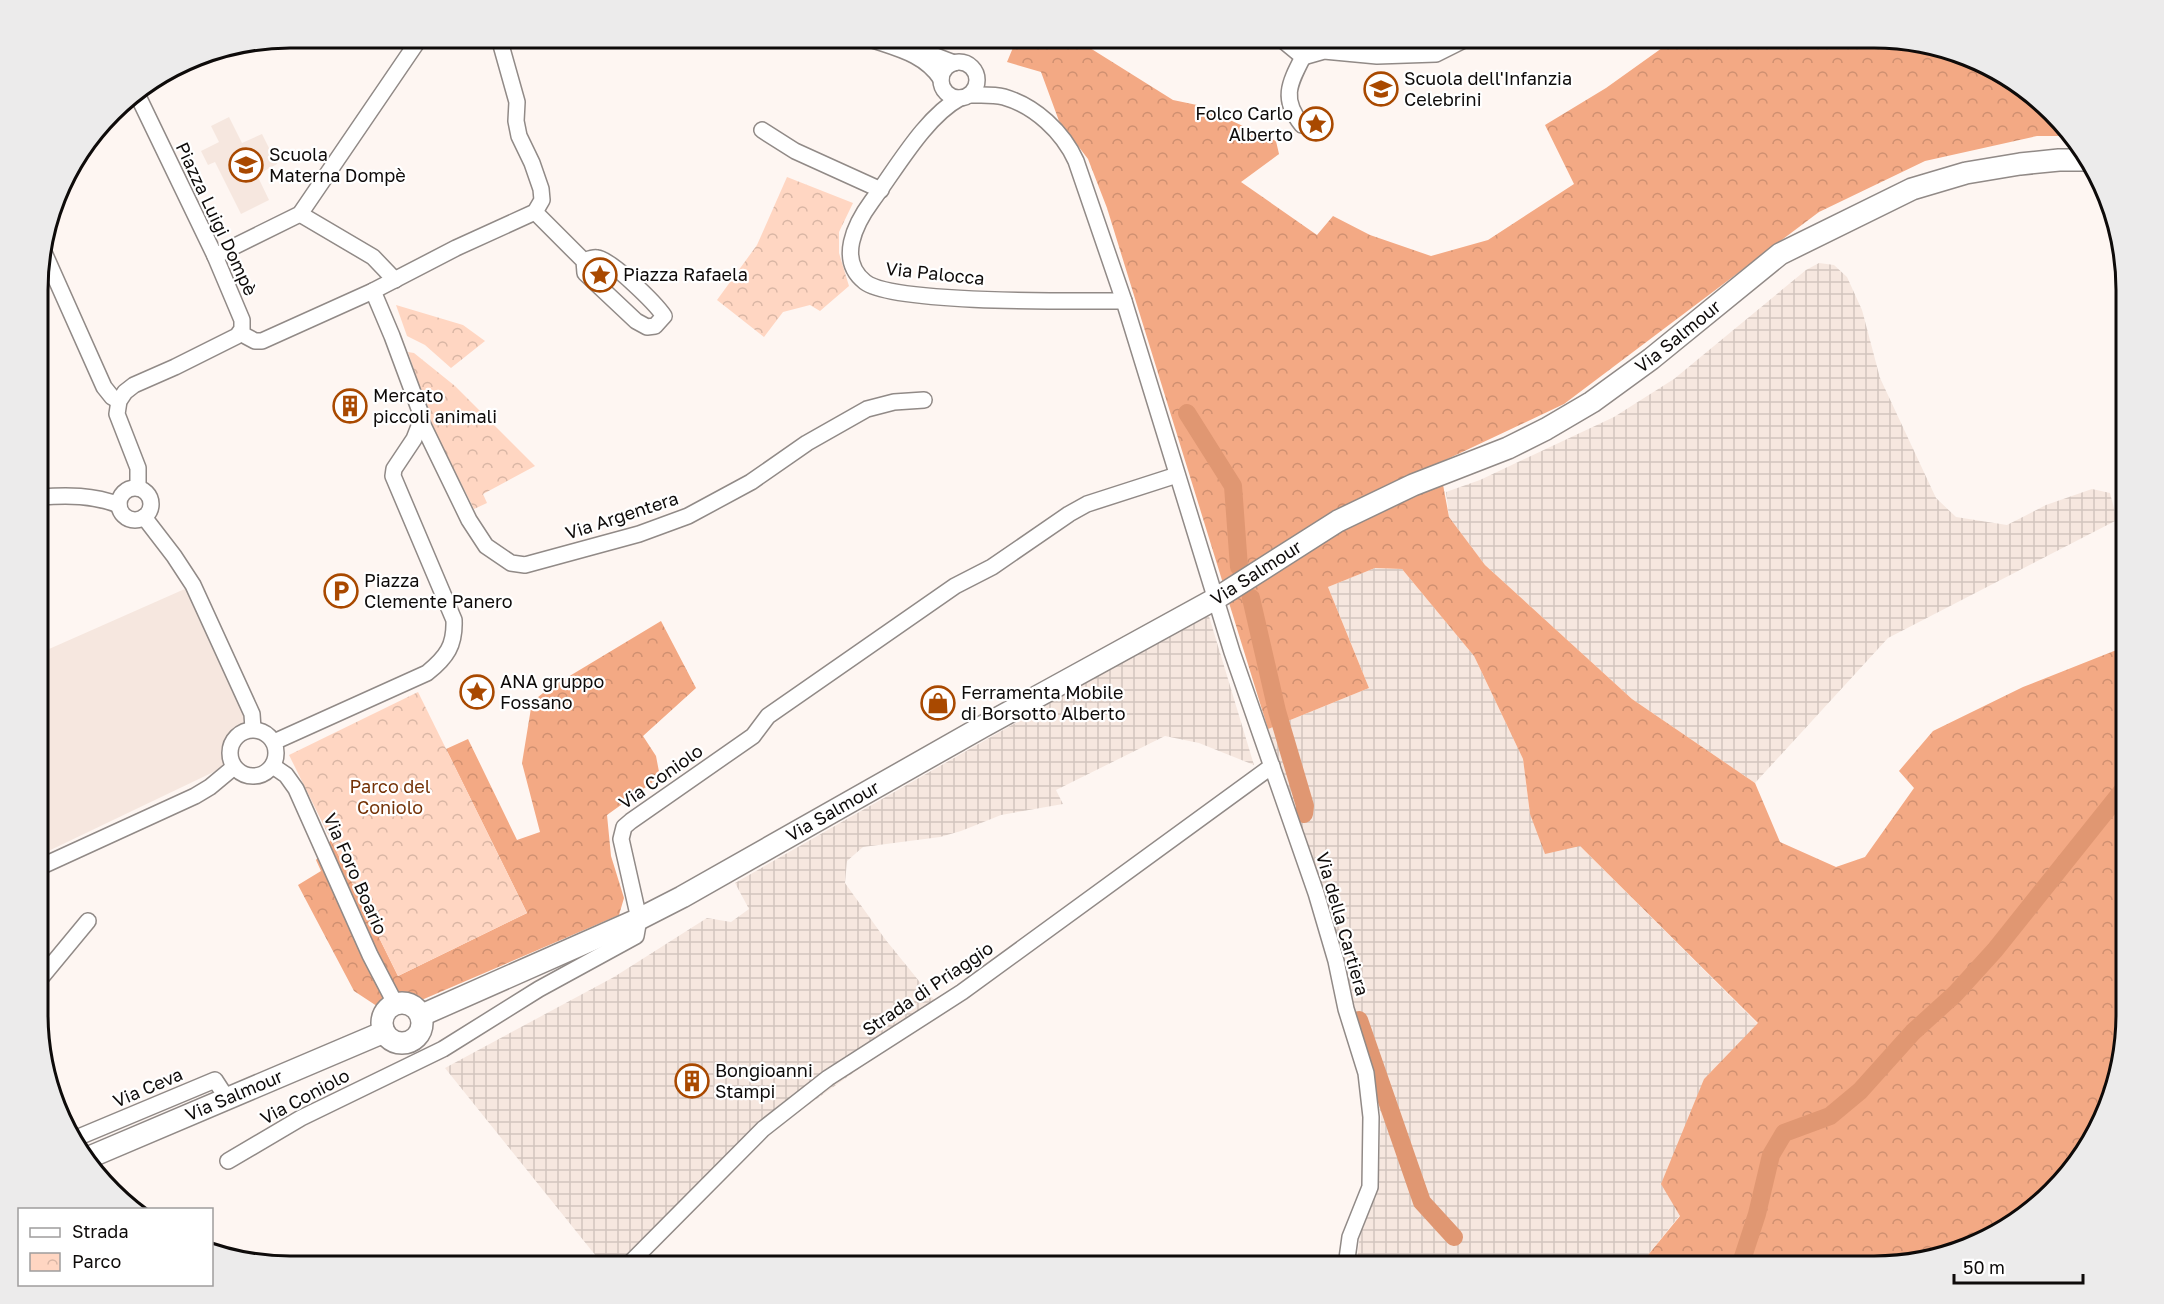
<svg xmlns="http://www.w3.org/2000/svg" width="2164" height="1304" font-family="'Golos Text',sans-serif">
	<defs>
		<pattern id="industrial-grid" width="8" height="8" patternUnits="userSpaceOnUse" patternTransform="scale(1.5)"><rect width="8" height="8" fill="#f6e7df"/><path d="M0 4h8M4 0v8" fill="none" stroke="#d2c5be"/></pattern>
		<pattern id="forest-crowns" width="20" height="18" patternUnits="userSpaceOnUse" patternTransform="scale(1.5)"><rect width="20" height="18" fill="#f3a984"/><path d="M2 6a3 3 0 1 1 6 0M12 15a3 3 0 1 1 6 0" fill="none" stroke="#cf9071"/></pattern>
		<pattern id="park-crowns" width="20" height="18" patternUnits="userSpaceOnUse" patternTransform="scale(1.5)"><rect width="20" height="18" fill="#ffd6c2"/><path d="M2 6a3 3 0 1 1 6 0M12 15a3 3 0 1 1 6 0" fill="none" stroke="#d9b6a5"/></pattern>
	</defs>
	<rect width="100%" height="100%" fill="#fef6f2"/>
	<g fill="#f6e7df">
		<polygon points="229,117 242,143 262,134 277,164 257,175 269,200 241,214 215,162 208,165 201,151 219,142 211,126"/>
		<polygon points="187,588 246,715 226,766 40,855 40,653"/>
	</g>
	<g fill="url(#industrial-grid)">
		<polygon points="1819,263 1834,265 1847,277 1862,310 1880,378 1936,498 1956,517 2007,525 2046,505 2092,489 2110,493 2117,520 1888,638 1755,783 1632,699 1485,565 1449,517 1446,492 1480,480 1614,417 1674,379 1806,270"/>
		<polygon points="1375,568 1402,569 1474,656 1523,759 1530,814 1580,846 1758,1024 1704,1079 1680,1215 1639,1266 1356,1266 1364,1204 1379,1172 1381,1114 1346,1009 1268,729 1369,688 1328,587"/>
		<polygon points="1208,613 1254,765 1199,743 1165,736 1056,790 1063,804 1001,815 961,831 940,837 863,847 847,861 845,883 885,939 944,1012 871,1060 765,1136 637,1266 604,1266 445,1068 614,977 707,918 731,922 749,909 735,883"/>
	</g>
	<g fill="url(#forest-crowns)">
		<polygon points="1017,38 1074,38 1173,100 1197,105 1276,141 1279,154 1241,182 1317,235 1333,216 1370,235 1431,256 1488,240 1574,184 1545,125 1606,88 1676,38 1875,38 1940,46 2001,71 2052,111 2072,136 2037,136 1925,161 1819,212 1564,404 1439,463 1449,517 1485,565 1632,699 1755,783 1780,842 1836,867 1865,857 1914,788 1899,771 1933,731 2023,687 2119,649 2126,643 2126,1031 2093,1141 2052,1193 2001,1233 1891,1266 1639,1266 1680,1216 1661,1184 1704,1079 1758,1023 1580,846 1545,854 1530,814 1523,759 1474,656 1402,569 1375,568 1328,587 1369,688 1268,729 1107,208 1088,159 1059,121 1041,72 1007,62"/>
		<polygon points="661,621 696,688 643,736 656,756 660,777 607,815 611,856 624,898 619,915 389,1014 354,991 298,885 321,871 316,860 331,840 398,976 527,913 446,749 468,739 517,840 540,832 522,763 532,702 548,689"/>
	</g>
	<g fill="url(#park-crowns)">
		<polygon points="787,177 853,203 839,232 839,253 849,286 820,311 810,305 783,312 764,337 717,300 757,245"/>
		<polygon points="396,305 463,325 485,341 451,368 425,345 407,336"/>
		<polygon points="408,352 414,353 455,386 535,466 483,494 487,503 474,509 433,428"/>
		<polygon points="418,692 527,913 398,976 289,755"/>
	</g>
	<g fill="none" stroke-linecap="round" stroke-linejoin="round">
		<g stroke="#e09772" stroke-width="18">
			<polyline points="1187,413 1233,486 1239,567"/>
			<polyline points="1251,598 1277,711 1305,806 1304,814"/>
			<polyline points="1359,1020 1422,1202 1454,1237"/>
			<polyline points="1740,1266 1757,1214 1771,1155 1784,1133 1830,1116 1860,1091 1913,1032 1955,994 1995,950 2126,786"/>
		</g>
		<defs>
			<g id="street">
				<path d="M867,38c28,10 57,15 74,41"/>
				<polyline points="1280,38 1303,57 1324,51 1377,56 1436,54 1464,40 1464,38"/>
				<polyline points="1304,38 1315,53"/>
				<polyline points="914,53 933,55 954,63"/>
				<circle cx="959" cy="80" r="18"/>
				<polyline points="136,92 215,256 242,320 242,329 237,336 175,367 134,385 125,392 119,401 117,414 138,468 138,488"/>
				<path d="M970,95c11,0 23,-1 34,2 31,9 59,35 72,64l48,140 108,351 84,241 20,68 10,48 20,64 5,44 -1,70 -20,50 -4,29"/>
				<path d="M960,98c-35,19 -64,71 -88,103 -17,23 -35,59 -7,81 28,22 215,19 259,19"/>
				<path d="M1302,125c-21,-26 -13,-41 1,-68"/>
				<polyline points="762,130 795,151 881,190"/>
				<path d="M535,212l49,49c3,-1 9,-4 13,-3 14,1 59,46 67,58l-9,10 -8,1 -11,-6 -51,-48 -1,-12"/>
				<polyline points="300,214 373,257 395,280"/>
				<polyline points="42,248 104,387 112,397 119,401"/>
				<polyline points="215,256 300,214 420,38"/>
				<polyline points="240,333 255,341 262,341 373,291 456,248 535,212 542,200 541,189 532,163 519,136 516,121 517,102 499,38"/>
				<polyline points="421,421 469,520 486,546 511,563 525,565 639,534 688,516 751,482 807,443 867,409 894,402 924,400"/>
				<circle cx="135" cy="504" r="16"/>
				<path d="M40,497c28,-2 53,-2 79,8"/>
				<polyline points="144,517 174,556 193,585 252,714 253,729"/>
				<circle cx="253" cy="753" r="23"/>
				<path d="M274,742l153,-69c20,-16 28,-28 27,-53l-61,-144 1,-7 20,-30 7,-18v-7l-29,-78 -19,-45"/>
				<polyline points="273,766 286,775 296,789 370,955 395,1003"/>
				<polyline points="40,867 195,796 210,787 234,767"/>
				<polyline points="40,979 88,921"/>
				<polyline points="74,1139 215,1080 228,1100"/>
				<polyline points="228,1161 301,1118 443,1049 539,989 636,936 639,919 621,839 624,827 631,821 753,736 768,716 955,586 992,567 1069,514 1087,504 1177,475"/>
				<polyline points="627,1266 763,1129 828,1078 962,992 1272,766"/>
			</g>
			<g id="secondary">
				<circle cx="402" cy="1023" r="20"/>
				<path id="s1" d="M422,1015l217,-96 43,-22 300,-170 235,-129 121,-77 75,-36 95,-37 38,-19 46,-27 59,-43 129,-105 132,-65 54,-16 54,-9 39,-4h31"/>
				<path id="s2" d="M85,1159l299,-127"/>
			</g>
		</defs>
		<use href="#street" stroke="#918a87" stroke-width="18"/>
		<use href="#secondary" stroke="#918a87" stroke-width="24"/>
		<use href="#street" stroke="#fff" stroke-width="15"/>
		<use href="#secondary" stroke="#fff" stroke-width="21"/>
	</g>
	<defs>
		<symbol id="school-ring" viewBox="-11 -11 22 22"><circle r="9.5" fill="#fff" stroke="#a94900" stroke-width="1.5"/><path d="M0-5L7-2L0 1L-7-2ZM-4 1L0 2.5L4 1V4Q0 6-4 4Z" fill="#a94900"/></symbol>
		<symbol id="sight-ring" viewBox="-11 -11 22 22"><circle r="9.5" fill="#fff" stroke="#a94900" stroke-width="1.5"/><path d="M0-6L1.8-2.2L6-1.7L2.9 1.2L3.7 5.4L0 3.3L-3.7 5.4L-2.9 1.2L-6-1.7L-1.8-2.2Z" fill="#a94900"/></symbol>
		<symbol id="building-ring" viewBox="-11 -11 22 22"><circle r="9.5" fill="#fff" stroke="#a94900" stroke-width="1.5"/><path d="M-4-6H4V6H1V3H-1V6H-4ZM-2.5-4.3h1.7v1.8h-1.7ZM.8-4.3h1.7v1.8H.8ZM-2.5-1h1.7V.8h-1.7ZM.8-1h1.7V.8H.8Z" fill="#a94900"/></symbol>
		<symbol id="parking-ring" viewBox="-11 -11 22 22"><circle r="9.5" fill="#fff" stroke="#a94900" stroke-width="1.5"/><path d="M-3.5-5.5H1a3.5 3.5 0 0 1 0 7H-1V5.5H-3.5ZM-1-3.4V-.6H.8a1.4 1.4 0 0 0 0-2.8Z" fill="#a94900"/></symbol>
		<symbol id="shop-ring" viewBox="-11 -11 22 22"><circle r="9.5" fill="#fff" stroke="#a94900" stroke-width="1.5"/><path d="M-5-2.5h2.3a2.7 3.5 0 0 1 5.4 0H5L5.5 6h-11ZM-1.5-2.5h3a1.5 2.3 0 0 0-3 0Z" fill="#a94900"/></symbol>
	</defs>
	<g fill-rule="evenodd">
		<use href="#school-ring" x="1362" y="70" width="38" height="38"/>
		<use href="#sight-ring" x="1297" y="105" width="38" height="38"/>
		<use href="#school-ring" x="227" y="146" width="38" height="38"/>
		<use href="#sight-ring" x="581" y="256" width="38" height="38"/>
		<use href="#building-ring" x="331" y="387" width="38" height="38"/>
		<use href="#parking-ring" x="322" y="572" width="38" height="38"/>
		<use href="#sight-ring" x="458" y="673" width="38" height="38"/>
		<use href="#shop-ring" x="919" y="684" width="38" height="38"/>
		<use href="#building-ring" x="673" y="1062" width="38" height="38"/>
	</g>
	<g text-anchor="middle" stroke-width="4.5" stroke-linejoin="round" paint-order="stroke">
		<g font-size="18" fill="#0e0b0a" stroke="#fff" text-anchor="start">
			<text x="1404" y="85">Scuola dell'Infanzia<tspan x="1404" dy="21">Celebrini</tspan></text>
			<text x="1293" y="120" text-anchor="end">Folco Carlo<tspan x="1293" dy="21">Alberto</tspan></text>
			<text x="269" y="161">Scuola<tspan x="269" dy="21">Materna Dompè</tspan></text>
			<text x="623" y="281">Piazza Rafaela</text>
			<text x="373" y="402">Mercato<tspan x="373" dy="21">piccoli animali</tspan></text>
			<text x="364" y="587">Piazza<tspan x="364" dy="21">Clemente Panero</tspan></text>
			<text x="500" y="688">ANA gruppo<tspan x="500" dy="21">Fossano</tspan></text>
			<text x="961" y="699">Ferramenta Mobile<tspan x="961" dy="21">di Borsotto Alberto</tspan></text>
			<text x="715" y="1077">Bongioanni<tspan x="715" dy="21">Stampi</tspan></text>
		</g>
		<g font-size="18" fill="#0e0b0a" stroke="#fff">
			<text transform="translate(216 219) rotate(65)" y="6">Piazza Luigi Dompè</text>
			<text transform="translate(935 274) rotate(6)" y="6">Via Palocca</text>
			<text dy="6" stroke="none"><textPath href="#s1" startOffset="1431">Via Salmour</textPath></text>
			<text transform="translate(622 516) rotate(-18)" y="6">Via Argentera</text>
			<text dy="6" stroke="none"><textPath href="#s1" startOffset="945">Via Salmour</textPath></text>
			<text transform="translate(661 777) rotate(-35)" y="6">Via Coniolo</text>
			<text dy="6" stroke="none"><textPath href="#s1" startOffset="459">Via Salmour</textPath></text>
			<text transform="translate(355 874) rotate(66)" y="6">Via Foro Boario</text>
			<text transform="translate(1342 924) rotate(74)" y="6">Via della Cartiera</text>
			<text transform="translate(928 989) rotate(-34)" y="6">Strada di Priaggio</text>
			<text transform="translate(148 1088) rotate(-23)" y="6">Via Ceva</text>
			<text dy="6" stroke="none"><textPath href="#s2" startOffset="162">Via Salmour</textPath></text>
			<text transform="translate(305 1097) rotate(-28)" y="6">Via Coniolo</text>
		</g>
		<g font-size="18" fill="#743207" stroke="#fff">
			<text x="390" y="793">Parco del<tspan x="390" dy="21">Coniolo</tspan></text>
		</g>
	</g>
	<path d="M0 0H2164V1304H0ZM290 48H1874A242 242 0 0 1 2116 290V1014A242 242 0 0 1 1874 1256H290A242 242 0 0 1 48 1014V290A242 242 0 0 1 290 48Z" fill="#ecebeb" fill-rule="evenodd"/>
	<path fill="none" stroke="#0e0b0a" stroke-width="3" d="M290 48H1874A242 242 0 0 1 2116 290V1014A242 242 0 0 1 1874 1256H290A242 242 0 0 1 48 1014V290A242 242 0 0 1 290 48Z"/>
	<rect x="18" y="1208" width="195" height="78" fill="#ffffff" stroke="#9f9d9d" stroke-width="1.5"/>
	<rect x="30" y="1228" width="30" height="9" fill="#ffffff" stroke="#9f9d9d" stroke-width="1.5"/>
	<text x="72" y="1238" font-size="18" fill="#0e0b0a">Strada</text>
	<rect x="30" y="1253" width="30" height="18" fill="url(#park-crowns)" stroke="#9f9d9d" stroke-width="1.5"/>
	<text x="72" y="1268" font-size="18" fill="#0e0b0a">Parco</text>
	<path d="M1954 1274v9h129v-9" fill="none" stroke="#0e0b0a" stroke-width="3"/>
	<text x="1963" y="1274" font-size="18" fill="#0e0b0a" stroke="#ffffff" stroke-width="4.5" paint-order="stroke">50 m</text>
</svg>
